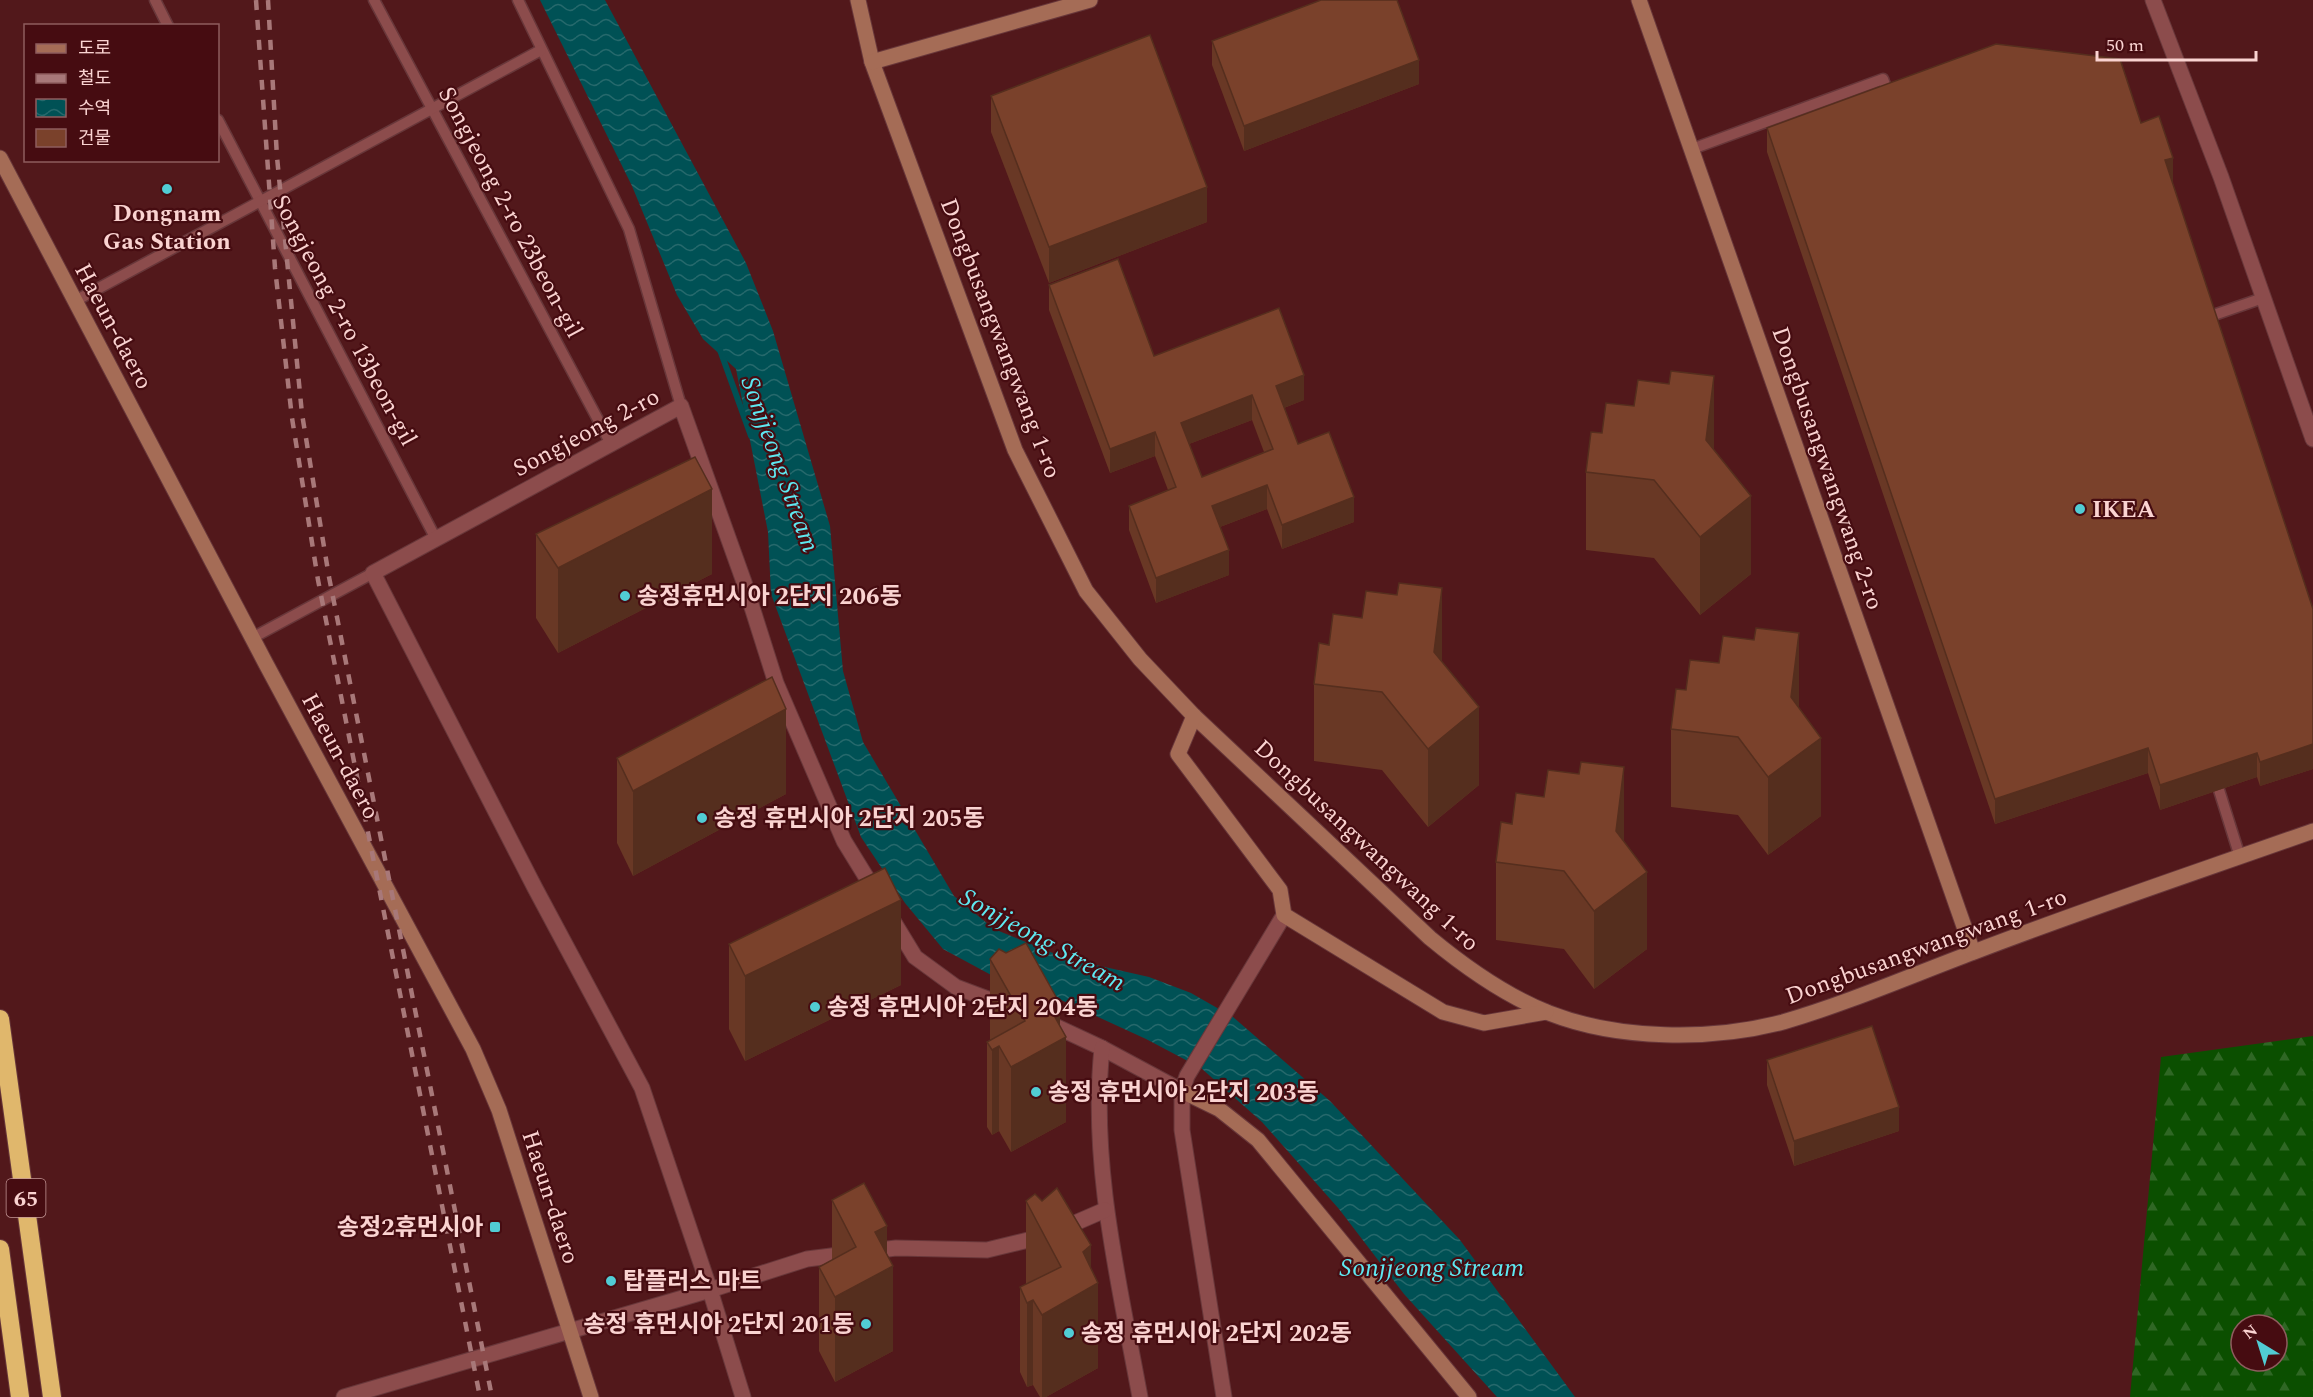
<svg xmlns="http://www.w3.org/2000/svg" width="2313" height="1397" font-family="Spectral,'Noto Sans KR',serif">
	<defs>
		<pattern id="forest-firs" width="22" height="20" patternUnits="userSpaceOnUse" patternTransform="scale(1.5)"><rect width="22" height="20" fill="#0b4f00"/><path d="M5 1l3.5 6h-7zM16 11l3.5 6h-7z" fill="#2f6724"/></pattern>
		<pattern id="water-waves" width="16" height="10" patternUnits="userSpaceOnUse" patternTransform="scale(1.5)"><rect width="16" height="10" fill="#005155"/><path d="M0 5q4-4 8 0t8 0" fill="none" stroke="#26696c"/></pattern>
	</defs>
	<rect width="100%" height="100%" fill="#52181b"/>
	<path fill="url(#forest-firs)" fill-rule="evenodd" d="M2313,1036v361h-183l31,-340zM2241,1325h36v36h-36z"/>
	<polygon fill="url(#water-waves)" points="540,0 605,0 746,263 773,331 830,526 843,671 863,742 954,896 994,929 1065,958 1149,977 1191,993 1233,1017 1330,1101 1460,1240 1575,1397 1497,1397 1404,1294 1339,1209 1262,1122 1201,1068 1146,1039 1048,994 993,976 943,949 905,903 861,837 771,594 768,532 736,369 703,339 677,295 632,186"/>
	<g fill="none" stroke-linecap="round" stroke-linejoin="round">
		<polyline stroke="#005155" stroke-width="6" points="720,350 751,436"/>
		<defs>
			<g id="lane">
				<polyline points="155,0 168,26"/>
				<polyline points="374,0 611,444"/>
				<polyline points="518,0 629,229 681,406"/>
				<polyline points="218,120 436,539"/>
				<polyline points="1692,149 1883,79 1889,96"/>
				<polyline points="75,301 541,50"/>
				<polyline points="2208,317 2263,298"/>
				<polyline points="252,638 373,573"/>
				<polyline points="2219,790 2240,857"/>
			</g>
			<g id="street">
				<polyline points="2153,0 2221,177 2313,439"/>
				<polyline points="890,916 915,957 956,987 1009,1007"/>
				<polyline points="1042,1020 1102,1048 1182,1091"/>
				<path d="M1102,1048c-12,117 17,234 38,349"/>
				<polyline points="344,1397 710,1290 807,1259 896,1248 987,1250 1045,1236 1105,1210"/>
				<polyline points="743,1397 710,1290 642,1088 535,888 373,573 681,406 744,582 776,683 844,841 876,893"/>
				<polyline points="1224,1397 1182,1130 1182,1091 1187,1076 1284,915"/>
			</g>
			<g id="secondary">
				<path d="M858,0l14,62 143,388 71,141 54,68 54,57 236,222c35,29 76,58 119,75 69,27 162,28 234,9 65,-19 127,-46 191,-70 112,-43 226,-81 339,-121"/>
				<polyline points="1639,0 1973,952"/>
				<polyline points="872,62 1090,0"/>
				<polyline points="0,158 266,664 473,1049 499,1110 591,1397"/>
				<polyline points="1194,716 1178,754 1280,890 1284,915 1443,1012 1484,1023 1546,1012"/>
				<polyline points="1182,1091 1219,1109 1258,1140 1469,1397"/>
			</g>
			<g id="highway">
				<polyline points="0,1019 52,1397"/>
				<polyline points="0,1249 20,1397"/>
			</g>
		</defs>
		<use href="#lane" stroke="#68373a" stroke-width="13"/>
		<use href="#street" stroke="#68373a" stroke-width="17"/>
		<use href="#secondary" stroke="#68373a" stroke-width="17"/>
		<use href="#highway" stroke="#68373a" stroke-width="20"/>
		<use href="#lane" stroke="#8c4c4c" stroke-width="10"/>
		<use href="#street" stroke="#8c4c4c" stroke-width="15"/>
		<use href="#secondary" stroke="#a56c56" stroke-width="15"/>
		<use href="#highway" stroke="#e0b76c" stroke-width="18"/>
		<g stroke="#a87879" stroke-width="4.5" stroke-dasharray="10 10" stroke-linecap="butt">
			<polyline points="256,0 275,268 292,418 318,580 480,1397"/>
			<polyline points="268,0 277,157 302,414 329,577 492,1397"/>
		</g>
	</g>
	<g fill="#693825" fill-rule="evenodd">
		<polygon points="1212,41 1419,84 1244,151 1212,65"/>
		<polygon points="991,96 1207,222 1049,283 991,132"/>
		<polygon points="2141,123 2173,182 2172,182 2313,609 2313,769 2260,786 2257,777 2160,810 2148,773 1995,824 1767,152 1767,128"/>
		<path d="M1049,285l105,71 150,44 -20,8 14,36 56,78 -72,27 -15,-40 -47,18 9,48 -73,28 -27,-73v-24l39,-16 -13,-34 -45,17 -61,-163zM1252,420l12,32 -62,25 -13,-33z"/>
		<polygon points="1634,406 1714,450 1751,574 1700,615 1654,558 1586,550 1586,472 1602,433"/>
		<polygon points="536,534 712,574 558,653 536,618"/>
		<polygon points="1442,662 1479,785 1428,827 1382,770 1314,761 1314,684"/>
		<polygon points="1799,708 1821,816 1768,855 1738,815 1671,807 1671,729"/>
		<polygon points="617,758 786,794 633,876 617,843"/>
		<polygon points="1624,842 1647,949 1594,989 1564,949 1496,940 1496,862"/>
		<polygon points="729,944 901,985 745,1061 729,1029"/>
		<polygon points="990,959 1060,1027 1066,1122 1011,1152 999,1131 992,1135 987,1127 987,1042 990,1041"/>
		<polygon points="1767,1060 1899,1131 1794,1166 1767,1085"/>
		<polygon points="832,1200 887,1254 893,1351 835,1382 819,1351 819,1267 832,1260"/>
		<polygon points="1026,1201 1091,1269 1098,1368 1046,1397 1040,1397 1033,1385 1027,1387 1020,1372 1020,1287 1026,1285"/>
	</g>
	<g fill="#552e1e">
		<polygon points="1419,60 1419,84 1244,151 1244,126"/>
		<polygon points="2173,158 2173,182 2165,185 2165,160"/>
		<polygon points="1207,187 1207,222 1049,283 1049,247"/>
		<polygon points="1304,375 1304,400 1276,411 1276,386"/>
		<polygon points="1714,376 1714,454 1706,440"/>
		<polygon points="1252,395 1252,420 1181,447 1181,423"/>
		<polygon points="1155,432 1155,456 1110,473 1110,449"/>
		<polygon points="1267,485 1267,509 1212,530 1212,506"/>
		<polygon points="712,489 712,574 558,653 558,568"/>
		<polygon points="1751,496 1751,574 1700,615 1700,537"/>
		<polygon points="1354,497 1354,522 1282,549 1282,525"/>
		<polygon points="1229,550 1229,575 1156,603 1156,578"/>
		<polygon points="1442,588 1442,666 1434,652"/>
		<polygon points="1799,633 1799,711 1821,738 1821,816 1768,855 1768,777 1791,697"/>
		<polygon points="1479,707 1479,785 1428,827 1428,749"/>
		<polygon points="786,709 786,794 633,876 633,791"/>
		<polygon points="2313,744 2313,769 2260,786 2260,762"/>
		<polygon points="2148,748 2148,773 1995,824 1995,799"/>
		<polygon points="2257,753 2257,777 2160,810 2160,785"/>
		<polygon points="1624,767 1624,845 1647,872 1647,949 1594,989 1594,911 1616,831"/>
		<polygon points="901,900 901,985 745,1061 745,976"/>
		<polygon points="1060,1004 1060,1040 1066,1037 1066,1122 1011,1152 1011,1067 1051,1010"/>
		<polygon points="999,1046 999,1131 992,1135 992,1050"/>
		<polygon points="1899,1107 1899,1131 1794,1166 1794,1141"/>
		<polygon points="887,1226 887,1270 893,1266 893,1351 835,1382 835,1297 875,1232"/>
		<polygon points="1091,1245 1091,1287 1098,1283 1098,1368 1046,1397 1042,1397 1042,1315 1083,1252"/>
		<polygon points="1033,1300 1033,1385 1027,1387 1027,1303"/>
	</g>
	<g fill="#7a412b" stroke="#552e1e" stroke-width="1.5" fill-rule="evenodd">
		<polygon points="1321,0 1397,0 1419,60 1244,126 1212,41"/>
		<polygon points="1150,35 1207,187 1049,247 991,96"/>
		<polygon points="1996,44 2120,59 2141,123 2159,116 2173,158 2165,160 2313,609 2313,744 2260,762 2257,753 2160,785 2148,748 1995,799 1767,128"/>
		<path d="M1118,259l36,97 125,-48 25,67 -28,11 22,58 31,-12 25,65 -72,28 -15,-40 -55,21 17,44 -73,28 -27,-72 47,-19 -21,-55 -45,17 -61,-164zM1252,395l21,54 -71,28 -21,-54z"/>
		<polygon points="1671,371 1714,376 1706,440 1751,496 1700,537 1654,480 1586,472 1591,432 1602,433 1606,403 1634,406 1638,380 1669,384"/>
		<polygon points="695,457 712,489 558,568 536,534"/>
		<polygon points="1399,583 1442,588 1434,652 1479,707 1428,749 1382,692 1314,684 1319,643 1329,645 1333,614 1362,618 1366,591 1397,595"/>
		<polygon points="1756,628 1799,633 1791,697 1821,738 1768,777 1738,737 1671,729 1676,689 1686,690 1690,660 1719,663 1723,636 1754,640"/>
		<polygon points="772,677 786,709 633,791 617,758"/>
		<polygon points="1581,762 1624,767 1616,831 1647,872 1594,911 1564,871 1496,862 1501,822 1512,824 1516,793 1544,797 1548,770 1579,774"/>
		<polygon points="885,868 901,900 745,976 729,944"/>
		<polygon points="1026,943 1060,1004 1051,1010 1066,1037 1011,1067 999,1046 992,1050 987,1042 1025,1021 990,959 999,949 1006,953"/>
		<polygon points="1872,1026 1899,1107 1794,1141 1767,1060"/>
		<polygon points="864,1183 887,1226 875,1232 893,1266 835,1297 819,1267 856,1247 832,1200"/>
		<polygon points="1057,1188 1091,1245 1083,1252 1098,1283 1042,1315 1033,1300 1027,1303 1020,1287 1061,1267 1026,1201 1035,1194 1042,1201"/>
	</g>
	<g fill="#51ccd4" stroke="#460c11" stroke-width="2">
		<circle cx="167" cy="189" r="6"/>
		<circle cx="2080" cy="509" r="6"/>
		<circle cx="625" cy="596" r="6"/>
		<circle cx="702" cy="818" r="6"/>
		<circle cx="815" cy="1007" r="6"/>
		<circle cx="1036" cy="1092" r="6"/>
		<rect x="489" y="1221" width="12" height="12" rx="3"/>
		<circle cx="611" cy="1281" r="6"/>
		<circle cx="866" cy="1324" r="6"/>
		<circle cx="1069" cy="1333" r="6"/>
	</g>
	<g text-anchor="middle" stroke-width="4.5" stroke-linejoin="round" paint-order="stroke">
		<rect fill="#460c11" stroke="#c49797" stroke-width="1.5" x="6.5" y="1179" width="39" height="38" rx="4.5"/>
		<g font-size="22" font-weight="bold" fill="#fad3d1">
			<text x="26" y="1206">65</text>
		</g>
		<g font-size="24" fill="#fad3d1" stroke="#460c11">
			<text transform="translate(511 212) rotate(62)" y="8">Songjeong 2-ro 23beon-gil</text>
			<text transform="translate(345 320) rotate(62)" y="8">Songjeong 2-ro 13beon-gil</text>
			<text transform="translate(114 326) rotate(62)" y="8">Haeun-daero</text>
			<text transform="translate(1001 338) rotate(69)" y="8">Dongbusangwangwang 1-ro</text>
			<text transform="translate(586 432) rotate(-28)" y="8">Songjeong 2-ro</text>
			<text transform="translate(1828 468) rotate(71)" y="8">Dongbusangwangwang 2-ro</text>
			<text transform="translate(341 756) rotate(62)" y="8">Haeun-daero</text>
			<text transform="translate(1367 845) rotate(43)" y="8">Dongbusangwangwang 1-ro</text>
			<text transform="translate(1926 946) rotate(-20)" y="8">Dongbusangwangwang 1-ro</text>
			<text transform="translate(551 1197) rotate(72)" y="8">Haeun-daero</text>
		</g>
		<g font-size="24" font-weight="bold" fill="#fad3d1" stroke="#460c11" text-anchor="start">
			<text x="167" y="221" text-anchor="middle">Dongnam<tspan x="167" dy="28">Gas Station</tspan></text>
			<text x="2092" y="517">IKEA</text>
			<text x="637" y="604">송정휴먼시아 2단지 206동</text>
			<text x="714" y="826">송정 휴먼시아 2단지 205동</text>
			<text x="827" y="1015">송정 휴먼시아 2단지 204동</text>
			<text x="1048" y="1100">송정 휴먼시아 2단지 203동</text>
			<text x="483" y="1235" text-anchor="end">송정2휴먼시아</text>
			<text x="623" y="1289">탑플러스 마트</text>
			<text x="854" y="1332" text-anchor="end">송정 휴먼시아 2단지 201동</text>
			<text x="1081" y="1341">송정 휴먼시아 2단지 202동</text>
		</g>
		<g font-size="26" font-style="italic" fill="#5ee8f1" stroke="#460c11">
			<text transform="translate(781 464) rotate(70)" y="9">Sonjjeong Stream</text>
			<text transform="translate(1043 939) rotate(29)" y="9">Sonjjeong Stream</text>
			<text x="1432" y="1276">Sonjjeong Stream</text>
		</g>
	</g>
	<rect x="24" y="24" width="195" height="138" fill="#460c11" stroke="#8e5c5e" stroke-width="1.5"/>
	<rect x="36" y="44" width="30" height="9" fill="#a56c56" stroke="#8e5c5e" stroke-width="1.5"/>
	<text x="78" y="54" font-size="18" fill="#fad3d1">도로</text>
	<rect x="36" y="74" width="30" height="9" fill="#a87879" stroke="#8e5c5e" stroke-width="1.5"/>
	<text x="78" y="84" font-size="18" fill="#fad3d1">철도</text>
	<rect x="36" y="99" width="30" height="18" fill="url(#water-waves)" stroke="#8e5c5e" stroke-width="1.5"/>
	<text x="78" y="114" font-size="18" fill="#fad3d1">수역</text>
	<rect x="36" y="129" width="30" height="18" fill="#7a412b" stroke="#8e5c5e" stroke-width="1.5"/>
	<text x="78" y="144" font-size="18" fill="#fad3d1">건물</text>
	<g transform="translate(2259 1343) rotate(322)"><circle r="28" fill="#460c11" stroke="#8e5c5e" stroke-width="1.5"/>
	<path d="M0-4.5L10 22L0 15L-10 22Z" fill="#51ccd4"/>
	<text y="-9" font-size="16" font-weight="bold" text-anchor="middle" fill="#fad3d1">N</text>
	</g>
	<path d="M2097 51v9h159v-9" fill="none" stroke="#fad3d1" stroke-width="3"/>
	<text x="2106" y="51" font-size="18" fill="#fad3d1" stroke="#460c11" stroke-width="4.5" paint-order="stroke">50 m</text>
</svg>
